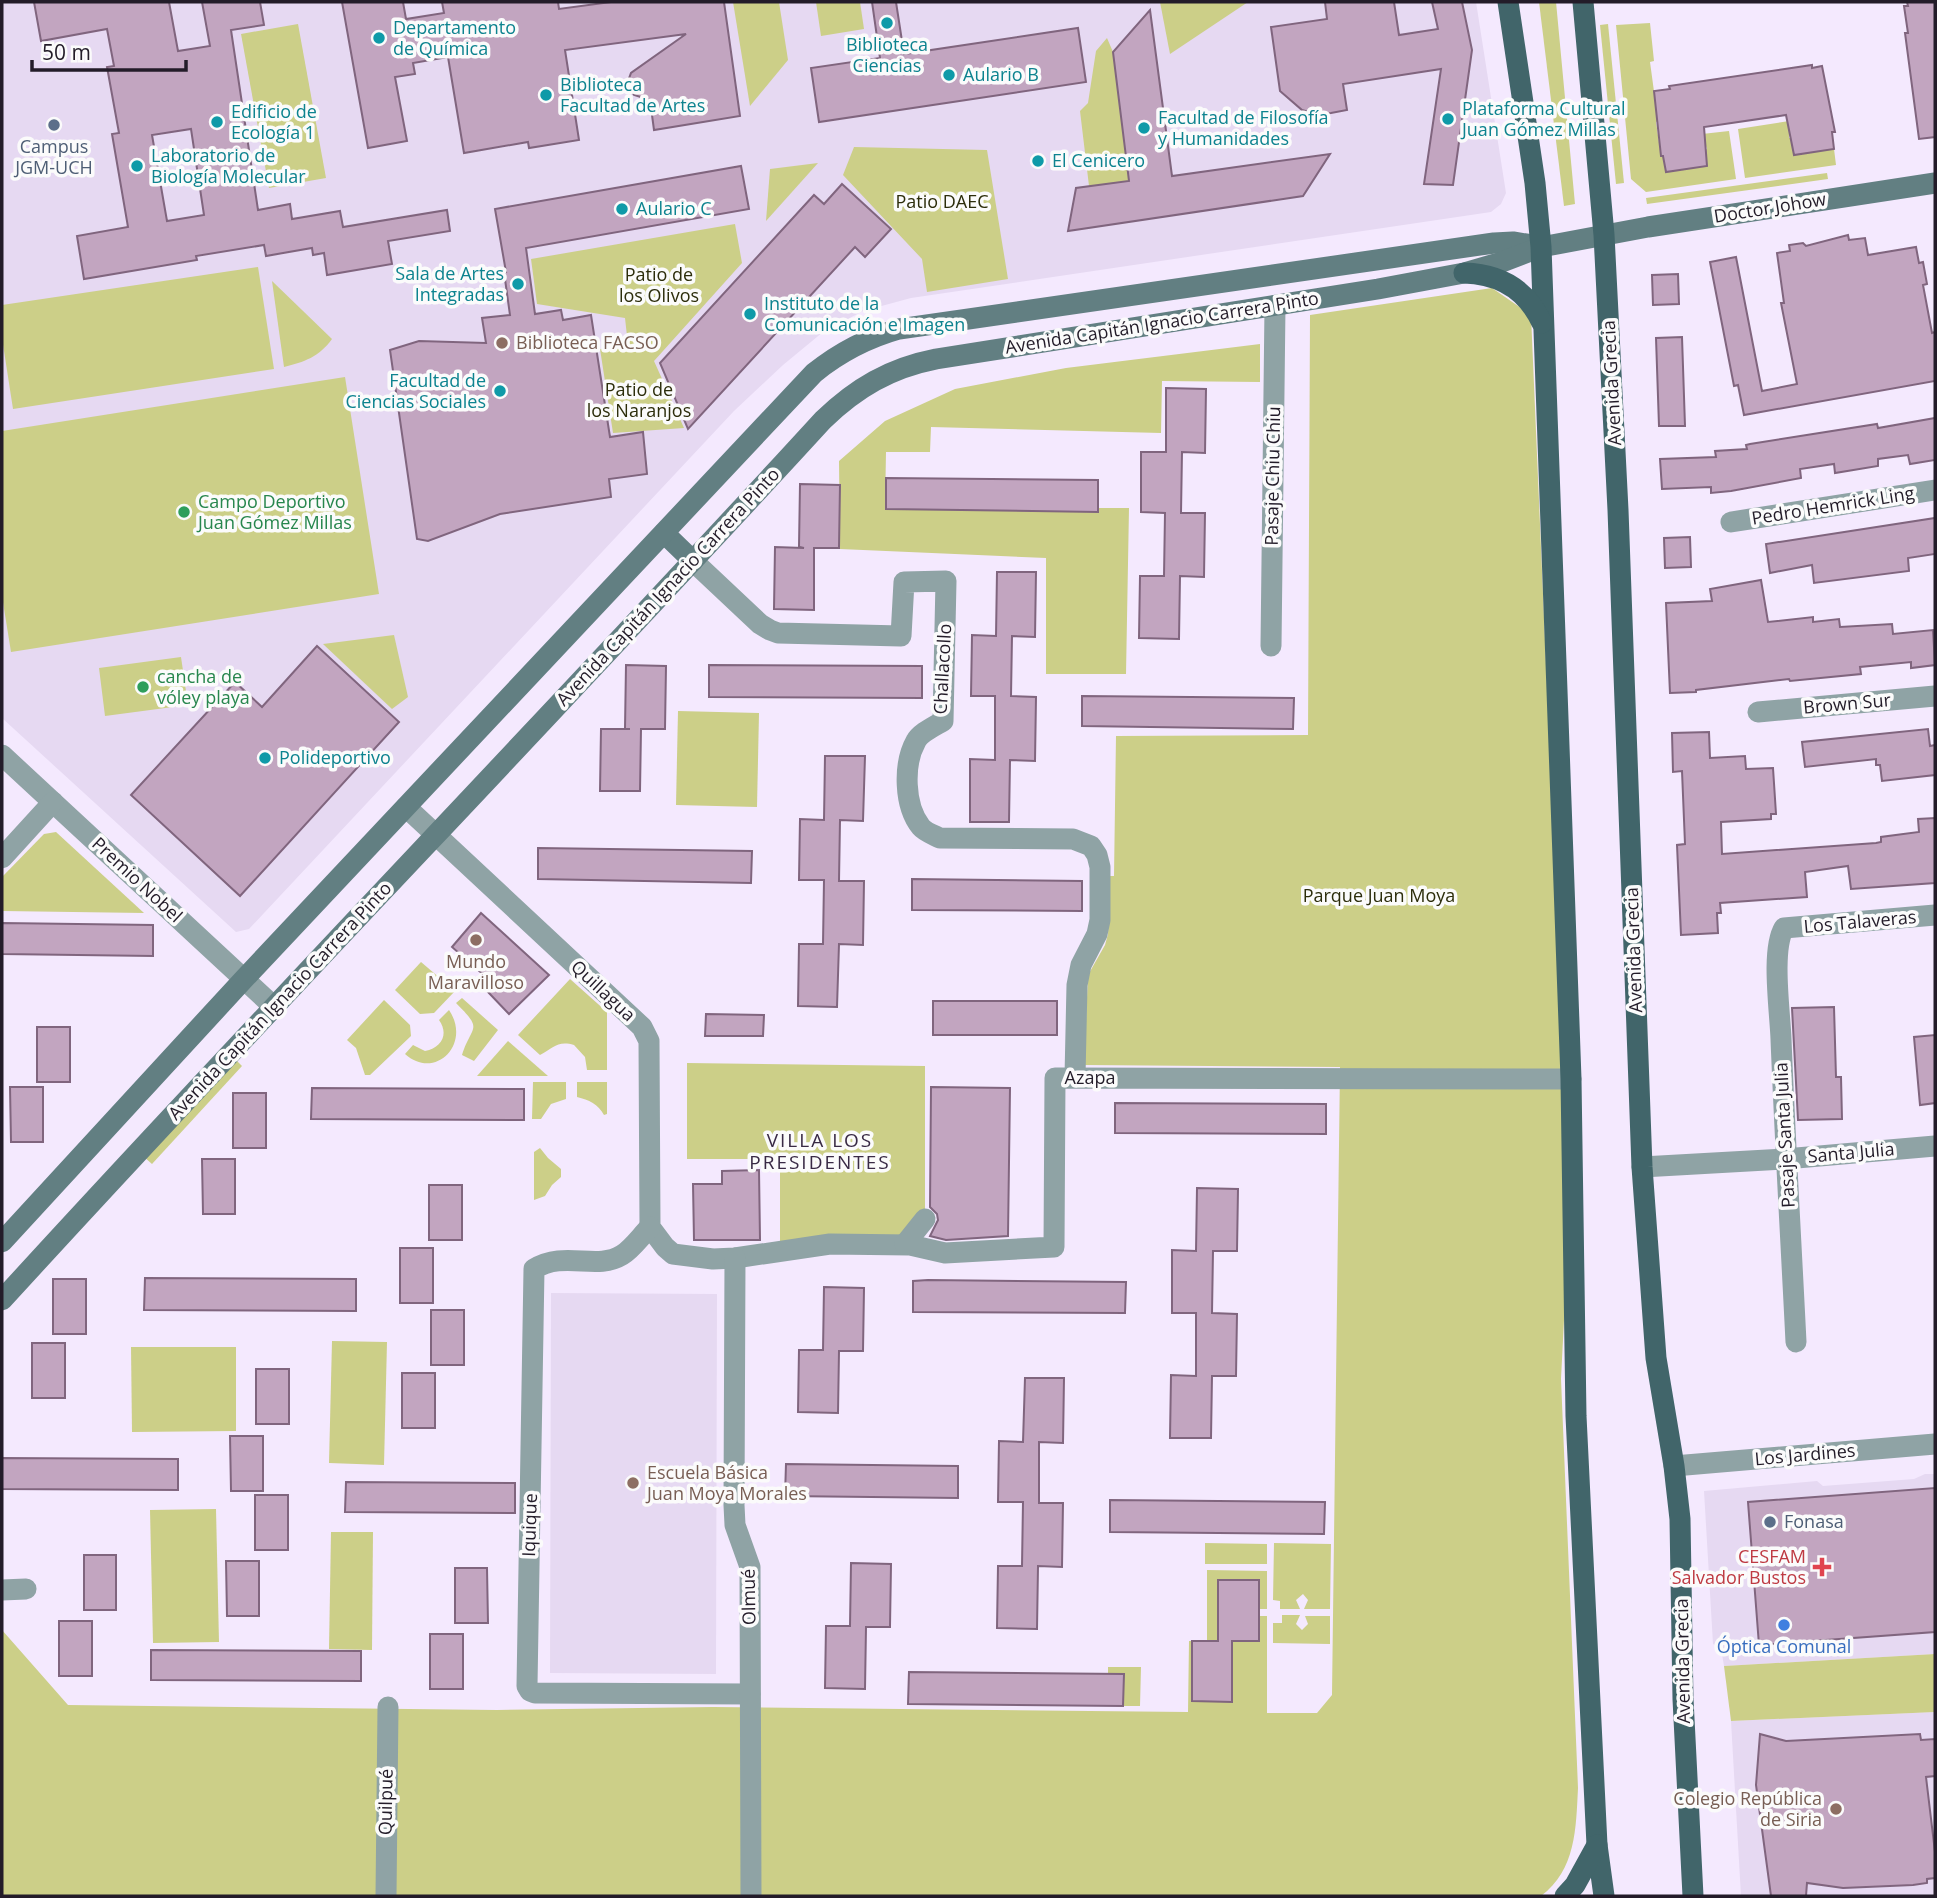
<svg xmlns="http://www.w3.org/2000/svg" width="1937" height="1898" font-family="'Open Sans',sans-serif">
	<rect width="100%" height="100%" fill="#f4e9fe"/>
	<g fill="#e6d9f2">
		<polygon points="2,2 1476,2 1506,193 1501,204 1491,212 911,298 863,311 823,332 783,365 734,411 249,929 236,932 2,718"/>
		<polygon points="551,1293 717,1294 716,1674 550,1673"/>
		<polygon points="1925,1474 1935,1474 1935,1654 1724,1666 1721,1648 1713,1644 1704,1491 1817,1481 1823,1486 1914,1479"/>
		<polygon points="1935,1712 1935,1896 1741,1896 1731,1721"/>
	</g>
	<g fill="#cccf88">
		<polygon points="733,2 779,2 788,60 750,106"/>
		<polygon points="816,2 860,2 864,29 821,36"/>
		<polygon points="1160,2 1248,2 1170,54"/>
		<polygon points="1539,2 1556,2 1575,204 1564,206"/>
		<polygon points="1650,23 1654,61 1650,62 1658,121 1656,122 1661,156 1663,156 1666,172 1707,166 1705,150 1707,149 1702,134 1729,131 1736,179 1646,192 1631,179 1616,25"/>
		<polygon points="298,24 326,178 269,188 241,34"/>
		<polygon points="1608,24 1624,183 1616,184 1600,25"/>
		<polygon points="1107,38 1113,52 1129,181 1089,186 1080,111 1088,103 1096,51"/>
		<polygon points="1789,121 1789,138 1792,138 1794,154 1834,149 1836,165 1745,178 1738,129"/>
		<polygon points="854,147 987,150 1008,279 927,292 922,259 843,175"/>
		<polygon points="818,163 766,221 770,169"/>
		<polygon points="1827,173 1828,179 1647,204 1646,198"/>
		<polygon points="735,224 742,263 654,361 684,428 613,433 600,349 628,345 625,318 537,304 531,259"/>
		<polygon points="258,267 274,369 13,409 2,338 2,305"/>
		<path d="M272,281l60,58c-13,18 -28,23 -48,28z"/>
		<path d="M1492,288l39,27 37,860v67l-7,137 17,409c-2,40 -2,82 -37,108h-1539v-266l66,75 429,5 216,-3 475,5 1,-71h3v60h39l1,-60 27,-25h8v97h50l15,-18 8,-628 -256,-2 4,-90 17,-30 3,-11 2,-58h4l2,-140 192,-1 2,-420z"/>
		<polygon points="1260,344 1260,382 1162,381 1161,433 931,427 930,452 886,452 885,508 1129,508 1126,674 1046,674 1046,558 840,549 839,461 885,421 955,389 1066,368"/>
		<polygon points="345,377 379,594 11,652 2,596 2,431"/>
		<polygon points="394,635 408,697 392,709 323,644"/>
		<polygon points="181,657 188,705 105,716 99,668"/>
		<polygon points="678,711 759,713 757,807 676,805"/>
		<polygon points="56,832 144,913 2,911 2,877 44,834"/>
		<polygon points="421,962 455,991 434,1013 420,1014 395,990"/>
		<path d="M570,979l37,33v58h-20l-2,-13 -11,-12c-16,-5 -21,3 -34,10l-22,-20z"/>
		<path d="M462,998l36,32 -24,31 -12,-6c10,-31 22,-24 -6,-52z"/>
		<polygon points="384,1000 410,1025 411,1036 370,1075 365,1075 356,1048 347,1040"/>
		<path d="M449,1010c23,34 -14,71 -44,44l8,-9 12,6c17,-3 24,-17 14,-31z"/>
		<polygon points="508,1041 548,1076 477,1076"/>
		<polygon points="232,1056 242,1066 152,1164 143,1156"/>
		<polygon points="687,1063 925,1066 925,1213 899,1241 780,1245 780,1159 687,1159"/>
		<polygon points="533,1082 566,1082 566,1099 551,1104 541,1119 532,1119"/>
		<path d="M577,1082h30v32l-3,1c-6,-11 -15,-15 -27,-18z"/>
		<polygon points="540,1148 548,1158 561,1169 561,1177 552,1185 545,1196 534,1200 534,1152"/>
		<polygon points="332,1341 387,1342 384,1465 329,1463"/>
		<polygon points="131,1347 236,1347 236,1431 132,1432"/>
		<polygon points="216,1509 219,1642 153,1643 150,1510"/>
		<polygon points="331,1532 373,1532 372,1650 329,1649"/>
		<polygon points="1205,1543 1267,1544 1267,1564 1205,1564"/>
		<polygon points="1274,1543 1331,1544 1330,1609 1304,1609 1308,1600 1303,1594 1296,1600 1300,1609 1280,1609 1280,1601 1273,1600"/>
		<polygon points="1207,1570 1267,1571 1267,1609 1259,1609 1259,1580 1218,1580 1218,1641 1207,1641"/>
		<polygon points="1282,1615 1300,1615 1296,1624 1302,1630 1308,1624 1305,1616 1330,1616 1330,1644 1273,1643 1273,1623 1282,1623"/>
		<polygon points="1935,1654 1935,1712 1731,1721 1724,1666"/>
		<polygon points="1108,1667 1141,1667 1140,1706 1123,1706 1124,1674 1108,1674"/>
	</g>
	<g fill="#c2a5c0" stroke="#80657e" stroke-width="2" fill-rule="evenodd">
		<path d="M34,2h135l9,49 32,-5 -8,-44h58l4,23 -33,5 27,180 32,-6 2,15 48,-8 3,16 104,-17 3,21 -62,10 4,23 -65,11 -3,-22 -11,2 -1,-7 -46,8 -2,-11 -68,11 1,4 -113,19 -7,-43 51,-9 -16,-93 7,-1 -12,-66 7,-1 -7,-37 -66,12zM191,129l13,86 -37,6 -15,-86z"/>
		<polygon points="342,2 403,2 406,19 444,13 442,2 558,2 559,9 611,2 724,2 740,116 654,130 650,100 634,95 627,84 631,73 686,34 565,50 579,140 529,148 528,142 464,153 448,57 413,63 415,74 395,77 407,141 368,148"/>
		<polygon points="872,2 896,2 904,54 1078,28 1086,82 819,122 811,68 880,58"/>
		<polygon points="1325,2 1394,2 1399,35 1438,29 1432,2 1462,2 1472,50 1453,185 1424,184 1441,69 1343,84 1347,110 1331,113 1316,114 1302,110 1280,91 1271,27 1327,19"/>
		<polygon points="1907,2 1935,2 1935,137 1919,139 1905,33 1908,33 1904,6 1908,6"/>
		<polygon points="1150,10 1172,176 1330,154 1303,196 1068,231 1076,188 1129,181 1113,52"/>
		<polygon points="1812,65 1812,68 1822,66 1835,132 1832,132 1834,149 1794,155 1786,115 1704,127 1707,166 1666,172 1663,156 1661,156 1654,91 1670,89 1669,86"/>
		<polygon points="741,166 749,209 526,248 535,314 561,310 563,320 591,315 610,437 643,432 647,474 609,479 611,497 500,514 428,541 417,539 390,350 419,341 486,343 482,318 510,315 504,272 506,272 495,209"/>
		<polygon points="842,184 891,229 865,257 855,247 688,429 660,363 814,195 824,204"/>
		<polygon points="1848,235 1849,240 1865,238 1868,255 1916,247 1919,263 1923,262 1927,284 1923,285 1932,333 1935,332 1935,381 1744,415 1738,385 1734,386 1710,262 1736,257 1762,391 1797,384 1781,303 1784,303 1777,253 1790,251 1789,245 1803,243 1806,246"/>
		<polygon points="1678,274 1679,304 1653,305 1652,275"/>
		<polygon points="1682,337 1685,426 1659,426 1656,338"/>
		<polygon points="1166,388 1206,389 1205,453 1182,452 1181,513 1205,513 1204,577 1180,576 1179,639 1139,638 1140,576 1164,576 1165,513 1141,512 1141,452 1166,452"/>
		<polygon points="1935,418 1935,460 1910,464 1908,455 1878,459 1878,466 1835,473 1834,464 1800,469 1801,478 1731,491 1711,493 1711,487 1662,489 1660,459 1716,457 1715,451 1747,449 1746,445 1750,444 1877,424 1878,428"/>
		<polygon points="886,478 1098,480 1098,512 886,509"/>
		<polygon points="800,484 840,485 839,548 814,548 814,610 774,609 775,547 804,548 799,547"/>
		<polygon points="1935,518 1935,554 1908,558 1909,571 1814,583 1812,565 1770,573 1766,544"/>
		<polygon points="1690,537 1691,567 1665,568 1664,538"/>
		<polygon points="997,572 1036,572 1035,637 1012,636 1011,696 1036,697 1035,761 1010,760 1009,822 970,822 970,759 995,760 995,696 971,696 972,635 996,636"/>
		<polygon points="1761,580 1768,622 1813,617 1813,622 1839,619 1840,627 1892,624 1893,634 1933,630 1935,665 1911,668 1911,662 1860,667 1861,674 1790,681 1789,679 1696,690 1696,692 1670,693 1666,603 1712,601 1710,589"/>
		<polygon points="317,646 399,722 240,896 131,795 235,682 262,707"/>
		<polygon points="626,665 666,666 665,729 641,729 640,791 600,791 601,729 630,729 625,729"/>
		<polygon points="709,665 922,666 922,698 709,697"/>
		<polygon points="1082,696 1294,698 1293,729 1082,726"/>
		<polygon points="1928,729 1930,746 1935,745 1935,775 1882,781 1880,765 1876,765 1876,759 1805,767 1802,742"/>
		<polygon points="1709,732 1710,758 1745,756 1746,769 1773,768 1776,814 1771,814 1771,819 1721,822 1722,854 1876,843 1881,842 1881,837 1919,832 1918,819 1935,818 1935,883 1851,889 1848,866 1805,872 1807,897 1720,903 1721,913 1717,913 1718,933 1681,935 1677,845 1685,844 1682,771 1673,772 1672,733"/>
		<polygon points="825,756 865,756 863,821 840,820 839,881 864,881 863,945 839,944 837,1007 798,1006 799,944 823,944 824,880 799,880 800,819 824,820"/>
		<polygon points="538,848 752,851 751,883 538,879"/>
		<polygon points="912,879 1082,881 1082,911 912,910"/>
		<polygon points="481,913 549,975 509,1014 487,991 494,984 452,947"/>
		<polygon points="2,923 153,925 153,956 2,954"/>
		<rect x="933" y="1001" width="124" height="34"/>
		<polygon points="1834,1007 1836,1077 1841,1077 1842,1119 1798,1120 1792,1008"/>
		<polygon points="706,1014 764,1015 763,1036 705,1036"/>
		<rect x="37" y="1027" width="33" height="55"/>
		<polygon points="1935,1035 1935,1103 1920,1105 1914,1037"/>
		<polygon points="10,1087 43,1087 43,1142 11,1142"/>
		<polygon points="931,1087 1010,1088 1008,1236 946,1240 930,1236 938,1220 937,1214 930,1207"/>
		<polygon points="312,1088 524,1089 524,1120 311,1119"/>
		<rect x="233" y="1093" width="33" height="55"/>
		<polygon points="1115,1103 1326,1104 1326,1134 1115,1133"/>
		<polygon points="202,1159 235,1159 235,1214 203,1214"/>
		<polygon points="759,1170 760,1240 694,1240 693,1184 722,1184 722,1171"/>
		<rect x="429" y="1185" width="33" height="55"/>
		<polygon points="1197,1188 1238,1189 1237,1251 1213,1251 1212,1313 1237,1314 1236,1376 1212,1376 1211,1438 1170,1438 1171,1375 1196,1376 1196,1313 1172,1313 1172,1250 1196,1251"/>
		<rect x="400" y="1248" width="33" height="55"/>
		<polygon points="145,1278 356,1279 356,1311 144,1310"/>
		<rect x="53" y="1279" width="33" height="55"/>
		<polygon points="928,1280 1126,1282 1125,1313 913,1312 913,1281"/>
		<polygon points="824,1287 864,1288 863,1351 839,1351 838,1413 798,1412 799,1350 823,1350"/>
		<rect x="431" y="1310" width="33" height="55"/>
		<rect x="32" y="1343" width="33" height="55"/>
		<rect x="256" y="1369" width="33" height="55"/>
		<rect x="402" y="1373" width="33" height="55"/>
		<polygon points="1025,1378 1064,1378 1063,1443 1039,1442 1039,1503 1063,1503 1062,1567 1038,1566 1037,1629 997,1628 998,1566 1022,1566 1023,1502 998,1502 999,1441 1023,1442"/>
		<polygon points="230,1436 263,1436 263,1491 231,1491"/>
		<polygon points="2,1458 178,1459 178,1490 2,1489"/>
		<polygon points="786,1464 958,1466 958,1498 785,1496"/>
		<polygon points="346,1482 515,1483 515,1513 345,1512"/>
		<polygon points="1935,1488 1935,1632 1759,1645 1748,1502"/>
		<rect x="255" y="1495" width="33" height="55"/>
		<polygon points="1110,1500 1325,1502 1324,1534 1110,1532"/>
		<rect x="84" y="1555" width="32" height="55"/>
		<polygon points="226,1561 259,1561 259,1616 227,1616"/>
		<polygon points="851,1563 891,1564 890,1627 866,1627 865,1689 825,1688 826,1626 850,1626"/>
		<polygon points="455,1568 487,1568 488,1623 455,1623"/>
		<polygon points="1218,1580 1259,1580 1259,1641 1232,1641 1232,1702 1192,1701 1192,1641 1218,1641"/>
		<rect x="59" y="1621" width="33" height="55"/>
		<rect x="430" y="1634" width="33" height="55"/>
		<polygon points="151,1650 361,1651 361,1681 151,1680"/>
		<polygon points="909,1672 1124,1674 1123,1706 908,1704"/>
		<polygon points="1760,1734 1786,1741 1920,1734 1921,1740 1935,1739 1935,1776 1926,1777 1935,1852 1935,1878 1927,1879 1927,1883 1913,1885 1843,1888 1807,1883 1806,1896 1771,1896 1756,1785"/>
	</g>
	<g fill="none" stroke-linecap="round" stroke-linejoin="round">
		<g stroke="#8fa3a5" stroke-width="21">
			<polyline points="1731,522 1935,490"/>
			<path d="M693,561l67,63 10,6 8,3 123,3 3,-54 42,-1 -3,140c-8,5 -23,12 -27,20 -13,23 -12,65 5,86 4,5 13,8 19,11l133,1 18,7 6,9 3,12v53l-3,14 -16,31 -4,20 -2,92"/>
			<polyline points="1271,646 1275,306"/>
			<polyline points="1758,712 1935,696"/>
			<polyline points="2,755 273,1006"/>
			<polyline points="406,807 642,1027 649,1041 650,1227 665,1247 673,1254 713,1259 735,1258 830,1244 910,1245 945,1253 1054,1247 1055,1078 1571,1079"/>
			<polyline points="2,858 53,802"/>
			<polyline points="1642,1167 1785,1159 1935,1146"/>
			<path d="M650,1227c-9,9 -18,22 -28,28 -26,16 -57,-5 -88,14l-7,417 3,5 5,2 215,1"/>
			<polyline points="905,1244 925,1219"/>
			<polyline points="735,1258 734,1505 735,1525 750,1567 751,1896"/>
			<path d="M1796,1342c-5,-101 -11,-202 -15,-303 -1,-28 -10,-89 3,-111l151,-13"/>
			<polyline points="1674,1466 1935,1444"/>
			<polyline points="2,1590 26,1589"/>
			<polyline points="386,1896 388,1707"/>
		</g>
		<g stroke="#627f82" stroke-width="21">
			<polyline points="664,533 693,561"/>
			<path d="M2,1242l242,-263 570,-606c26,-21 53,-35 85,-44l595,-86 19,-1 26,4"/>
			<path d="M2,1300c270,-296 550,-584 821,-880 33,-32 67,-52 113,-61l442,-70 86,-16 38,-11 39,-15 107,-20 287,-44"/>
		</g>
		<g stroke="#41656a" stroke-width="21">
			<polyline points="1508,2 1535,183 1541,247 1571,1079 1576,1416 1597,1845 1604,1896"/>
			<polyline points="1583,2 1604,235 1618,510 1642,1167 1656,1358 1674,1466 1680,1519 1683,1699 1693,1896"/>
			<path d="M1464,273c36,1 63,17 78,50"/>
			<polyline points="1565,1896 1575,1885 1597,1845"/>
		</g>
	</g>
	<g fill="#0f9aa8" stroke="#fbfbfb" stroke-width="2.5">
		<circle cx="887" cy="23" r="7"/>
		<circle cx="379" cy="38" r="7"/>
		<circle cx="949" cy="75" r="7"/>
		<circle cx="546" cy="95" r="7"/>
		<circle cx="1448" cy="119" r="7"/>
		<circle cx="217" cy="122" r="7"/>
		<circle cx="1144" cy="128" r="7"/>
		<circle cx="1038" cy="161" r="7"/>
		<circle cx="137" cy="166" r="7"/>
		<circle cx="622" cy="209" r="7"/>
		<circle cx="518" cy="284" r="7"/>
		<circle cx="750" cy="314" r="7"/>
		<circle cx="500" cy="391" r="7"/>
		<circle cx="265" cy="758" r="7"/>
	</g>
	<g fill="#5c6f8a" stroke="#fbfbfb" stroke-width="2.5">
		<circle cx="54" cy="125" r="7"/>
		<circle cx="1770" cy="1522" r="7"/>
	</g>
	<g fill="#8d6e63" stroke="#fbfbfb" stroke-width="2.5">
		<circle cx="502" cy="343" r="7"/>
		<circle cx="476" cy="940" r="7"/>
		<circle cx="633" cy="1483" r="7"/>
		<circle cx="1836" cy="1809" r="7"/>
	</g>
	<g fill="#2e9e5b" stroke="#fbfbfb" stroke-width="2.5">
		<circle cx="184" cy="512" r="7"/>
		<circle cx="143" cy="687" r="7"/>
	</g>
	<path fill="#e0444e" stroke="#fbfbfb" stroke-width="2.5" d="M1818.5 1556.5h7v7h7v7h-7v7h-7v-7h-7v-7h7z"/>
	<circle fill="#3f7fe0" stroke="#fbfbfb" stroke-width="2.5" cx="1784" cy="1625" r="7"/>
	<g text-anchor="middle" stroke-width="7" stroke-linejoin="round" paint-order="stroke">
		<g font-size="18" fill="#0d838f" stroke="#fbfbfb" text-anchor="start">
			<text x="393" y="34">Departamento<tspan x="393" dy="21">de Química</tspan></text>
			<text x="887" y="51" text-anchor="middle">Biblioteca<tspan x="887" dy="21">Ciencias</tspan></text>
			<text x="963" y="81">Aulario B</text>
			<text x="560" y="91">Biblioteca<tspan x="560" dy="21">Facultad de Artes</tspan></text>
			<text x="1462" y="115">Plataforma Cultural<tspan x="1462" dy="21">Juan Gómez Millas</tspan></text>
			<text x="231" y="118">Edificio de<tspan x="231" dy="21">Ecología 1</tspan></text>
			<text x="1158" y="124">Facultad de Filosofía<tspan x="1158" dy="21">y Humanidades</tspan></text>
			<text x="151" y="162">Laboratorio de<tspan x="151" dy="21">Biología Molecular</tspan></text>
			<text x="1052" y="167">El Cenicero</text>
			<text x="636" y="215">Aulario C</text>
			<text x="504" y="280" text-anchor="end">Sala de Artes<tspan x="504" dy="21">Integradas</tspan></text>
			<text x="764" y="310">Instituto de la<tspan x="764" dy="21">Comunicación e Imagen</tspan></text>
			<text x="486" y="387" text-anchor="end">Facultad de<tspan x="486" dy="21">Ciencias Sociales</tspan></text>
			<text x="279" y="764">Polideportivo</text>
		</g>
		<g font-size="18" fill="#4e5e75" stroke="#fbfbfb">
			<text x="54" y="153">Campus<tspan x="54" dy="21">JGM-UCH</tspan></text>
			<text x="1784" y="1528" text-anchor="start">Fonasa</text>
		</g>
		<g font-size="18" fill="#2c2d0b" stroke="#fbfbfb">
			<text x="942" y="208">Patio DAEC</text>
			<text x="659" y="281">Patio de<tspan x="659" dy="21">los Olivos</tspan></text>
			<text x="639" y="396">Patio de<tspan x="639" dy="21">los Naranjos</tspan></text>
			<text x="1379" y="902">Parque Juan Moya</text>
		</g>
		<g font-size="18" fill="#231c29" stroke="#fbfbfb">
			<text transform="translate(1770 208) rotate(-9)" y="6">Doctor Johow</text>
			<text transform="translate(1162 323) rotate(-9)" y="6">Avenida Capitán Ignacio Carrera Pinto</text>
			<text transform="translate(1612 383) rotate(-93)" y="6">Avenida Grecia</text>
			<text transform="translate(1273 476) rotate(-89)" y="6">Pasaje Chiu Chiu</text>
			<text transform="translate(1833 506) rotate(-9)" y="6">Pedro Hemrick Ling</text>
			<text transform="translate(668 587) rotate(-47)" y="6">Avenida Capitán Ignacio Carrera Pinto</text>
			<text transform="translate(943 669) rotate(-87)" y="6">Challacollo</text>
			<text transform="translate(1847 704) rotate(-5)" y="6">Brown Sur</text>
			<text transform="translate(137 880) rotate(43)" y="6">Premio Nobel</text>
			<text transform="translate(1860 922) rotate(-5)" y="6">Los Talaveras</text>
			<text transform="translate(1634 950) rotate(-92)" y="6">Avenida Grecia</text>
			<text transform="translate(603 991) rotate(43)" y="6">Quillagua</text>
			<text transform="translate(280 1001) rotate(-47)" y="6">Avenida Capitán Ignacio Carrera Pinto</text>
			<text x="1090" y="1084">Azapa</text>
			<text transform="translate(1785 1135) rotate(-93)" y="6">Pasaje Santa Julia</text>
			<text transform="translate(1851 1153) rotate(-5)" y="6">Santa Julia</text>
			<text transform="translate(1805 1455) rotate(-5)" y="6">Los Jardines</text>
			<text transform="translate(530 1525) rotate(-88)" y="6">Iquique</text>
			<text transform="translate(749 1597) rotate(-91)" y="6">Olmué</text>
			<text transform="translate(1683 1661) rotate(-91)" y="6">Avenida Grecia</text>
			<text transform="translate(386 1802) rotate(-89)" y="6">Quilpué</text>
		</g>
		<g font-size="18" fill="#785e54" stroke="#fbfbfb" text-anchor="start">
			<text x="516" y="349">Biblioteca FACSO</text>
			<text x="476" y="968" text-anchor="middle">Mundo<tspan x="476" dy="21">Maravilloso</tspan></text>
			<text x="647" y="1479">Escuela Básica<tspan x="647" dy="21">Juan Moya Morales</tspan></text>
			<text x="1822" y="1805" text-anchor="end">Colegio República<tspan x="1822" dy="21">de Siria</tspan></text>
		</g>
		<g font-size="18" fill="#27864d" stroke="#fbfbfb" text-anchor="start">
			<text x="198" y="508">Campo Deportivo<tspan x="198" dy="21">Juan Gómez Millas</tspan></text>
			<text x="157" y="683">cancha de<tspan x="157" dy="21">vóley playa</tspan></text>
		</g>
		<g font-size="18" fill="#be3a42" stroke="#fbfbfb" text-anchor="end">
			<text x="1806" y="1563">CESFAM<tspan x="1806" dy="21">Salvador Bustos</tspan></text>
		</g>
		<g font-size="18" fill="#366cbe" stroke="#fbfbfb">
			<text x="1784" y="1653">Óptica Comunal</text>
		</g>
		<g font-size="19" letter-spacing="2" fill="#392a45" stroke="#fbfbfb">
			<text x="820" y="1147">VILLA LOS<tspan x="820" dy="22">PRESIDENTES</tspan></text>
		</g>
	</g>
	<rect width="1937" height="1898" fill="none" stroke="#231c29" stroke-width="7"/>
	<path d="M32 60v10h154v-10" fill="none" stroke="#231c29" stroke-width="3.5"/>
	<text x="42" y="60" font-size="21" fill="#231c29" stroke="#fbfbfb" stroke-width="5" paint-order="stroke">50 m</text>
</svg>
